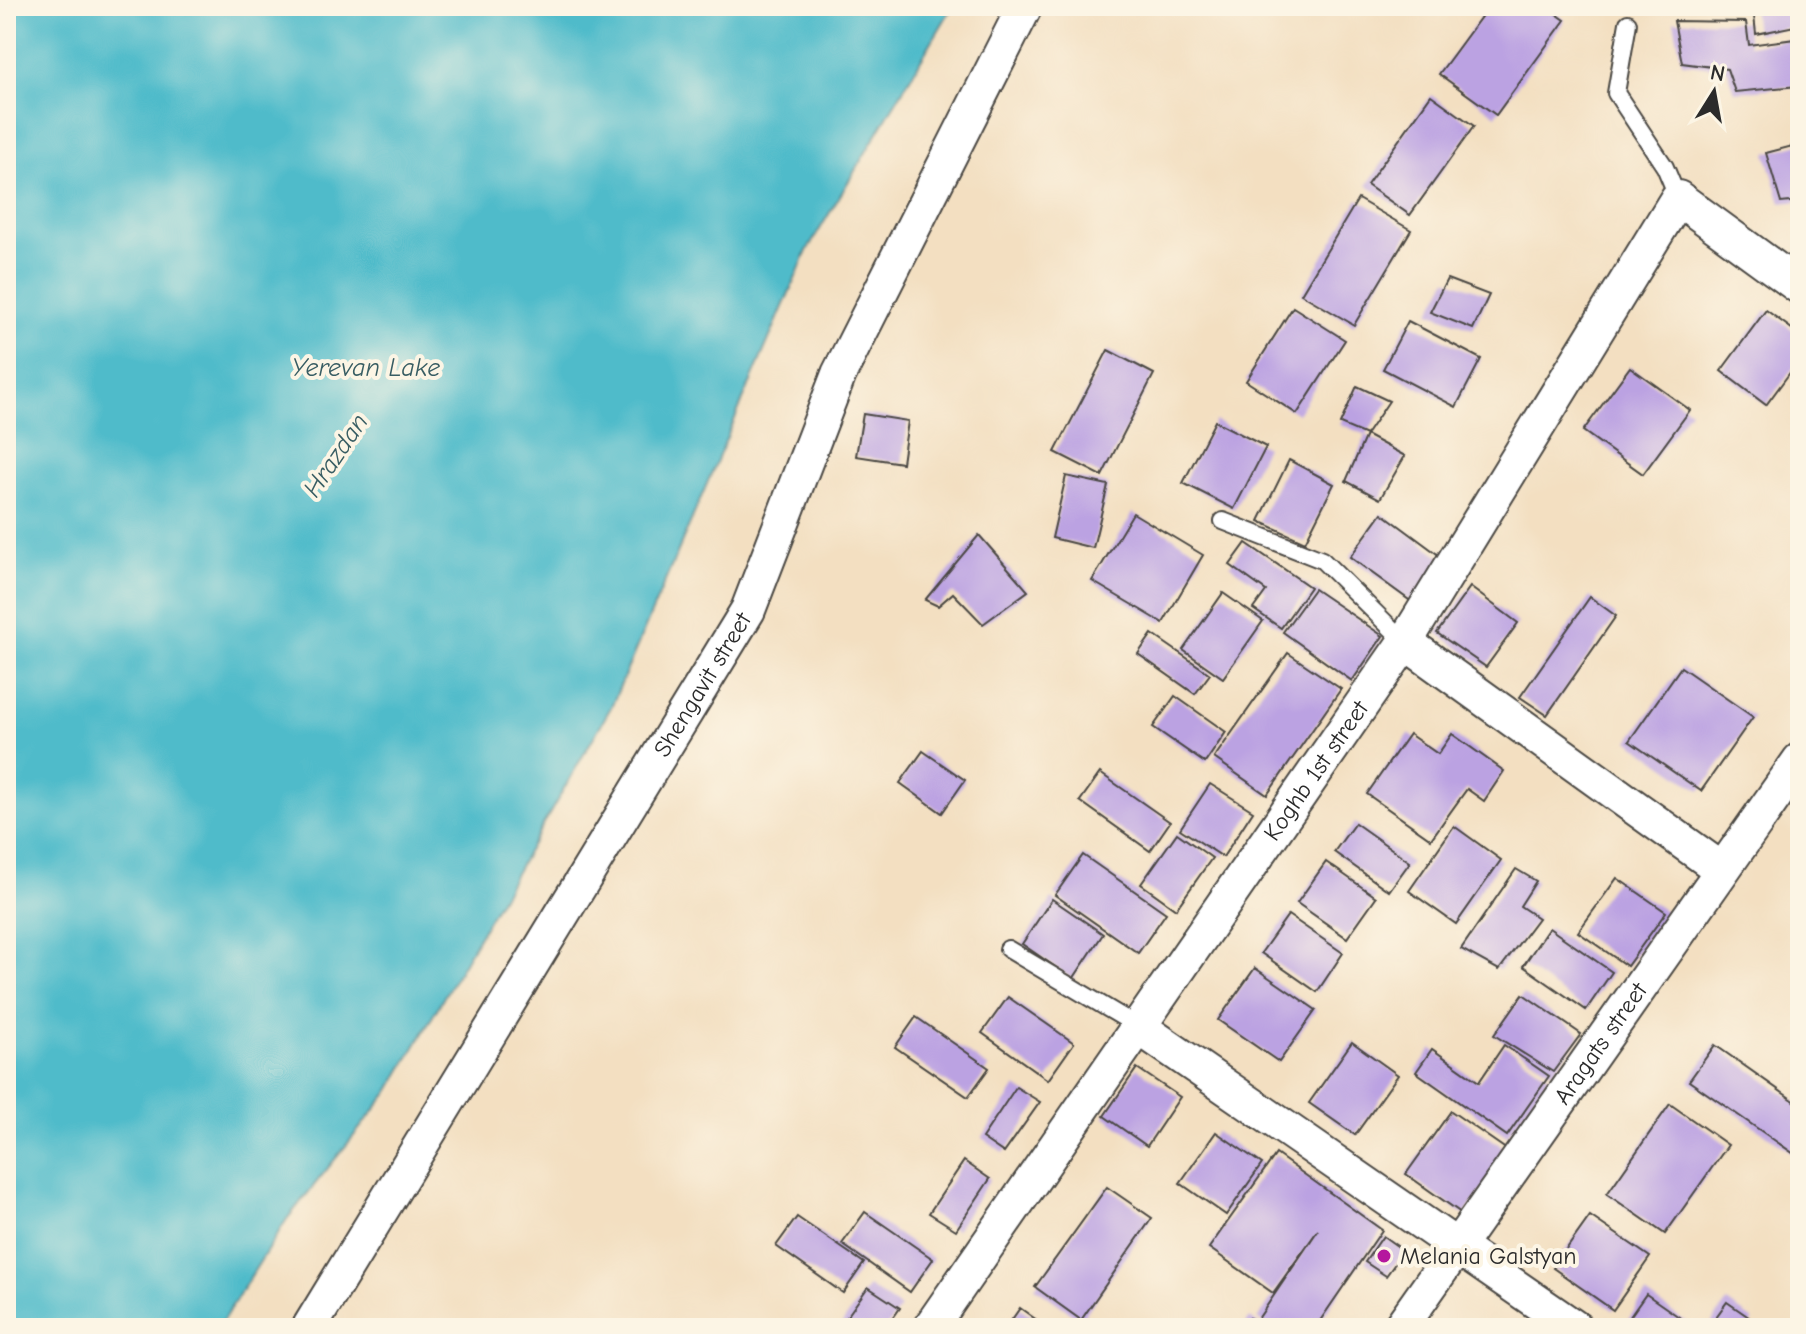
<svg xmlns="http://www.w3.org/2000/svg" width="1806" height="1334" font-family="'Comic Neue',sans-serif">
	<rect width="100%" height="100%" fill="#fcf5e5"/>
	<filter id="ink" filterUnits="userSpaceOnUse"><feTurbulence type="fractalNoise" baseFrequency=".0125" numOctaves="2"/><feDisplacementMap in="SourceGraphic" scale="16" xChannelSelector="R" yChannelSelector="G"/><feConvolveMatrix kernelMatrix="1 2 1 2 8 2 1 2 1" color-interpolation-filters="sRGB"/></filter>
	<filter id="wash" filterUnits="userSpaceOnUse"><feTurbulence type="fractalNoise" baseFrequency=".006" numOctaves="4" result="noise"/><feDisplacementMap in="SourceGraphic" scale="32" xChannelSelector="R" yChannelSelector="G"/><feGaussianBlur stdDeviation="1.8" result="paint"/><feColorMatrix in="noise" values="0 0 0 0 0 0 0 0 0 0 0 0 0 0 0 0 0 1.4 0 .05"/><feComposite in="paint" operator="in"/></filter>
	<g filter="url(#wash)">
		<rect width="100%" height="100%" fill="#f3dfc1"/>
		<polygon fill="#4fbbca" stroke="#3d737a" stroke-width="2" points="6,6 953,6 807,251 611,707 389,1092 287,1219 218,1328 6,1328"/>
		<g id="blocks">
			<g fill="#bba2e2">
				<polygon points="1489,6 1545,6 1565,20 1496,115 1439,74"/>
				<polygon points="1753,6 1800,6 1800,25 1756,34"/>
				<polygon points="1674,21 1746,22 1749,45 1795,39 1798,86 1735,92 1727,69 1682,63"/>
				<polygon points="1431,95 1474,126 1410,215 1367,185"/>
				<polygon points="1800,144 1800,201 1781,203 1766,153"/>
				<polygon points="1358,199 1411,230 1354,325 1301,294"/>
				<polygon points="1447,279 1489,295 1473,329 1430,312"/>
				<polygon points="1293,307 1345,340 1297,414 1246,381"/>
				<polygon points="1766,310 1800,335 1800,359 1766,405 1721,371"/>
				<polygon points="1408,321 1481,359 1456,407 1383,369"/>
				<polygon points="1108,350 1154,374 1102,476 1055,452"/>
				<polygon points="1630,367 1690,410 1643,474 1583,431"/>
				<polygon points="1357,386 1389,401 1366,435 1340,424"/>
				<polygon points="863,414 908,421 902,463 856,456"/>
				<polygon points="1215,421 1266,447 1234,509 1183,483"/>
				<polygon points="1366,435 1405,456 1380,499 1346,481"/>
				<polygon points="1289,460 1334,484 1305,542 1259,521"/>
				<polygon points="1066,476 1108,485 1093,548 1052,538"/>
				<polygon points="1133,513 1203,555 1163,623 1092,581"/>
				<polygon points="1382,513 1448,562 1416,605 1350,557"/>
				<polygon points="979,535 1028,591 983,624 953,593 938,606 925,600"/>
				<polygon points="1246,543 1310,587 1281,628 1253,609 1266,591 1230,565"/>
				<polygon points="1470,587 1518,623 1486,667 1437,633"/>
				<polygon points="1314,589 1383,636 1352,681 1283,632"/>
				<polygon points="1223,593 1263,621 1223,678 1183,650"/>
				<polygon points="1590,597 1616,616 1547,715 1520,697"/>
				<polygon points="1152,634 1210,674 1195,694 1138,654"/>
				<polygon points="1288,653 1341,689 1267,795 1214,758"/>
				<polygon points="1681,667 1753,717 1701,791 1629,741"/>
				<polygon points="1175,696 1226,732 1205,763 1153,727"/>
				<polygon points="1409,734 1438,754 1452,734 1504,771 1484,801 1467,789 1431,839 1367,794"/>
				<polygon points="923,751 965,780 942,813 900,783"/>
				<polygon points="1100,773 1170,822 1150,851 1080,801"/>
				<polygon points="1210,784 1253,811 1223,857 1180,829"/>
				<polygon points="1355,823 1410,862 1389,891 1334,852"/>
				<polygon points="1454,826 1501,860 1456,924 1409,891"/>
				<polygon points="1177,833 1212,858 1176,909 1141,884"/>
				<polygon points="1083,855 1166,913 1138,953 1055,895"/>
				<polygon points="1326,862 1376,897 1347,938 1297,903"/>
				<polygon points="1516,869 1536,881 1520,906 1538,918 1499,970 1461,949"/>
				<polygon points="1617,878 1666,912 1627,966 1578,932"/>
				<polygon points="1052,899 1103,934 1073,979 1022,944"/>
				<polygon points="1288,915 1343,953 1317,992 1261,953"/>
				<polygon points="1549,928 1612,972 1586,1010 1523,966"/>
				<polygon points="1255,968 1316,1010 1279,1062 1218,1020"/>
				<polygon points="1523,994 1581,1034 1553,1072 1494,1035"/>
				<polygon points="1008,997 1074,1043 1048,1080 982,1033"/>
				<polygon points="916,1017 989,1068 968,1097 895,1047"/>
				<polygon points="1352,1042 1398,1075 1355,1135 1309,1103"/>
				<polygon points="1504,1045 1549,1076 1507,1136 1416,1072 1432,1049 1479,1082"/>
				<polygon points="1715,1045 1800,1105 1800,1158 1689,1081"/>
				<polygon points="1137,1068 1180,1097 1147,1146 1104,1116"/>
				<polygon points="1016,1087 1040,1102 1004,1153 982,1138"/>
				<polygon points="1670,1104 1728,1145 1665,1234 1607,1194"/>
				<polygon points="1451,1111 1510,1152 1464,1215 1406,1174"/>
				<polygon points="1216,1132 1262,1164 1226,1215 1180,1183"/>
				<polygon points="1276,1154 1382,1230 1315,1328 1272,1328 1258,1319 1318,1230 1273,1293 1209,1248"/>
				<polygon points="964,1161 990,1179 956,1230 929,1213"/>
				<polygon points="1107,1187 1152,1218 1081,1320 1035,1287"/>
				<polygon points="865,1212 933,1259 910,1292 842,1244"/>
				<polygon points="1590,1216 1650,1257 1613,1310 1553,1268"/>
				<polygon points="797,1217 864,1263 843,1293 776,1246"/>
				<polygon points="1383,1236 1404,1251 1386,1276 1365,1262"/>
				<polygon points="868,1287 900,1308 886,1328 839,1328"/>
				<polygon points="1646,1294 1692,1326 1691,1328 1637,1328 1627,1321"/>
				<polygon points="1727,1302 1753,1320 1747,1328 1708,1328"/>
				<polygon points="1020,1308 1048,1328 1006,1328"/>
				<polygon points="1250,1318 1264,1328 1243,1328"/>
			</g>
		</g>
	</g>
	<g filter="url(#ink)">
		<use href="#blocks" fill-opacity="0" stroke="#494642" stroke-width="2"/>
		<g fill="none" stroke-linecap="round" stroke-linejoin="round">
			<defs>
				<g id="lane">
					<polyline points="1628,23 1616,93 1665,167 1678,198"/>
					<polyline points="1223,521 1322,560 1405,642"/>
					<polyline points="1008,949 1139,1027"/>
				</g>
				<g id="street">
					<polyline points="1405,642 1722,870"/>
					<polyline points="1139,1027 1575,1328"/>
					<path id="s1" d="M309,1328l439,-718 91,-236 186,-368"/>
					<path id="s2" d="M930,1328l475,-686 273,-444 122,89"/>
					<path id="s3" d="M1400,1328l400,-568"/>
				</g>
			</defs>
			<use href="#lane" stroke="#494642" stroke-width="20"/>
			<use href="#street" stroke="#494642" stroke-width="38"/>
			<use href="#lane" stroke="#fff" stroke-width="16"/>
			<use href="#street" stroke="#fff" stroke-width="34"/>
		</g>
	</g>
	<circle fill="#b5179e" stroke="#fcf5e5" stroke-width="3" cx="1384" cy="1256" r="8"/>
	<g text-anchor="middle" stroke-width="8" stroke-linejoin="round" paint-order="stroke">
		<g font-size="24" fill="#2b2b2b" stroke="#fcf5e5">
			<text dy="8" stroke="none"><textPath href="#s1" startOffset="754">Shengavit street</textPath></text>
			<text dy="8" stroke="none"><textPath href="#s2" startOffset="678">Koghb 1st street</textPath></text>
			<text dy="8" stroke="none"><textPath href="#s3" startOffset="348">Aragats street</textPath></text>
		</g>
		<g font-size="24" fill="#2b2b2b" stroke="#fcf5e5" text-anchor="start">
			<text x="1400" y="1264">Melania Galstyan</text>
		</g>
		<g font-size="26" font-style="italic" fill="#385d63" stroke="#fcf5e5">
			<text x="366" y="376">Yerevan Lake</text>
			<text transform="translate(335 455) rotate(-56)" y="9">Hrazdan</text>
		</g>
	</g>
	<rect width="1806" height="1334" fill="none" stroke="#fcf5e5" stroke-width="32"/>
	<g transform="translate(1714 92) rotate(11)" stroke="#fcf5e5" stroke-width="6" paint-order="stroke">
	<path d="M0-6L14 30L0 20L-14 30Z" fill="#2b2b2b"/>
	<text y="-12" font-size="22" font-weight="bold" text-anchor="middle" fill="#2b2b2b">N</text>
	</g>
</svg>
